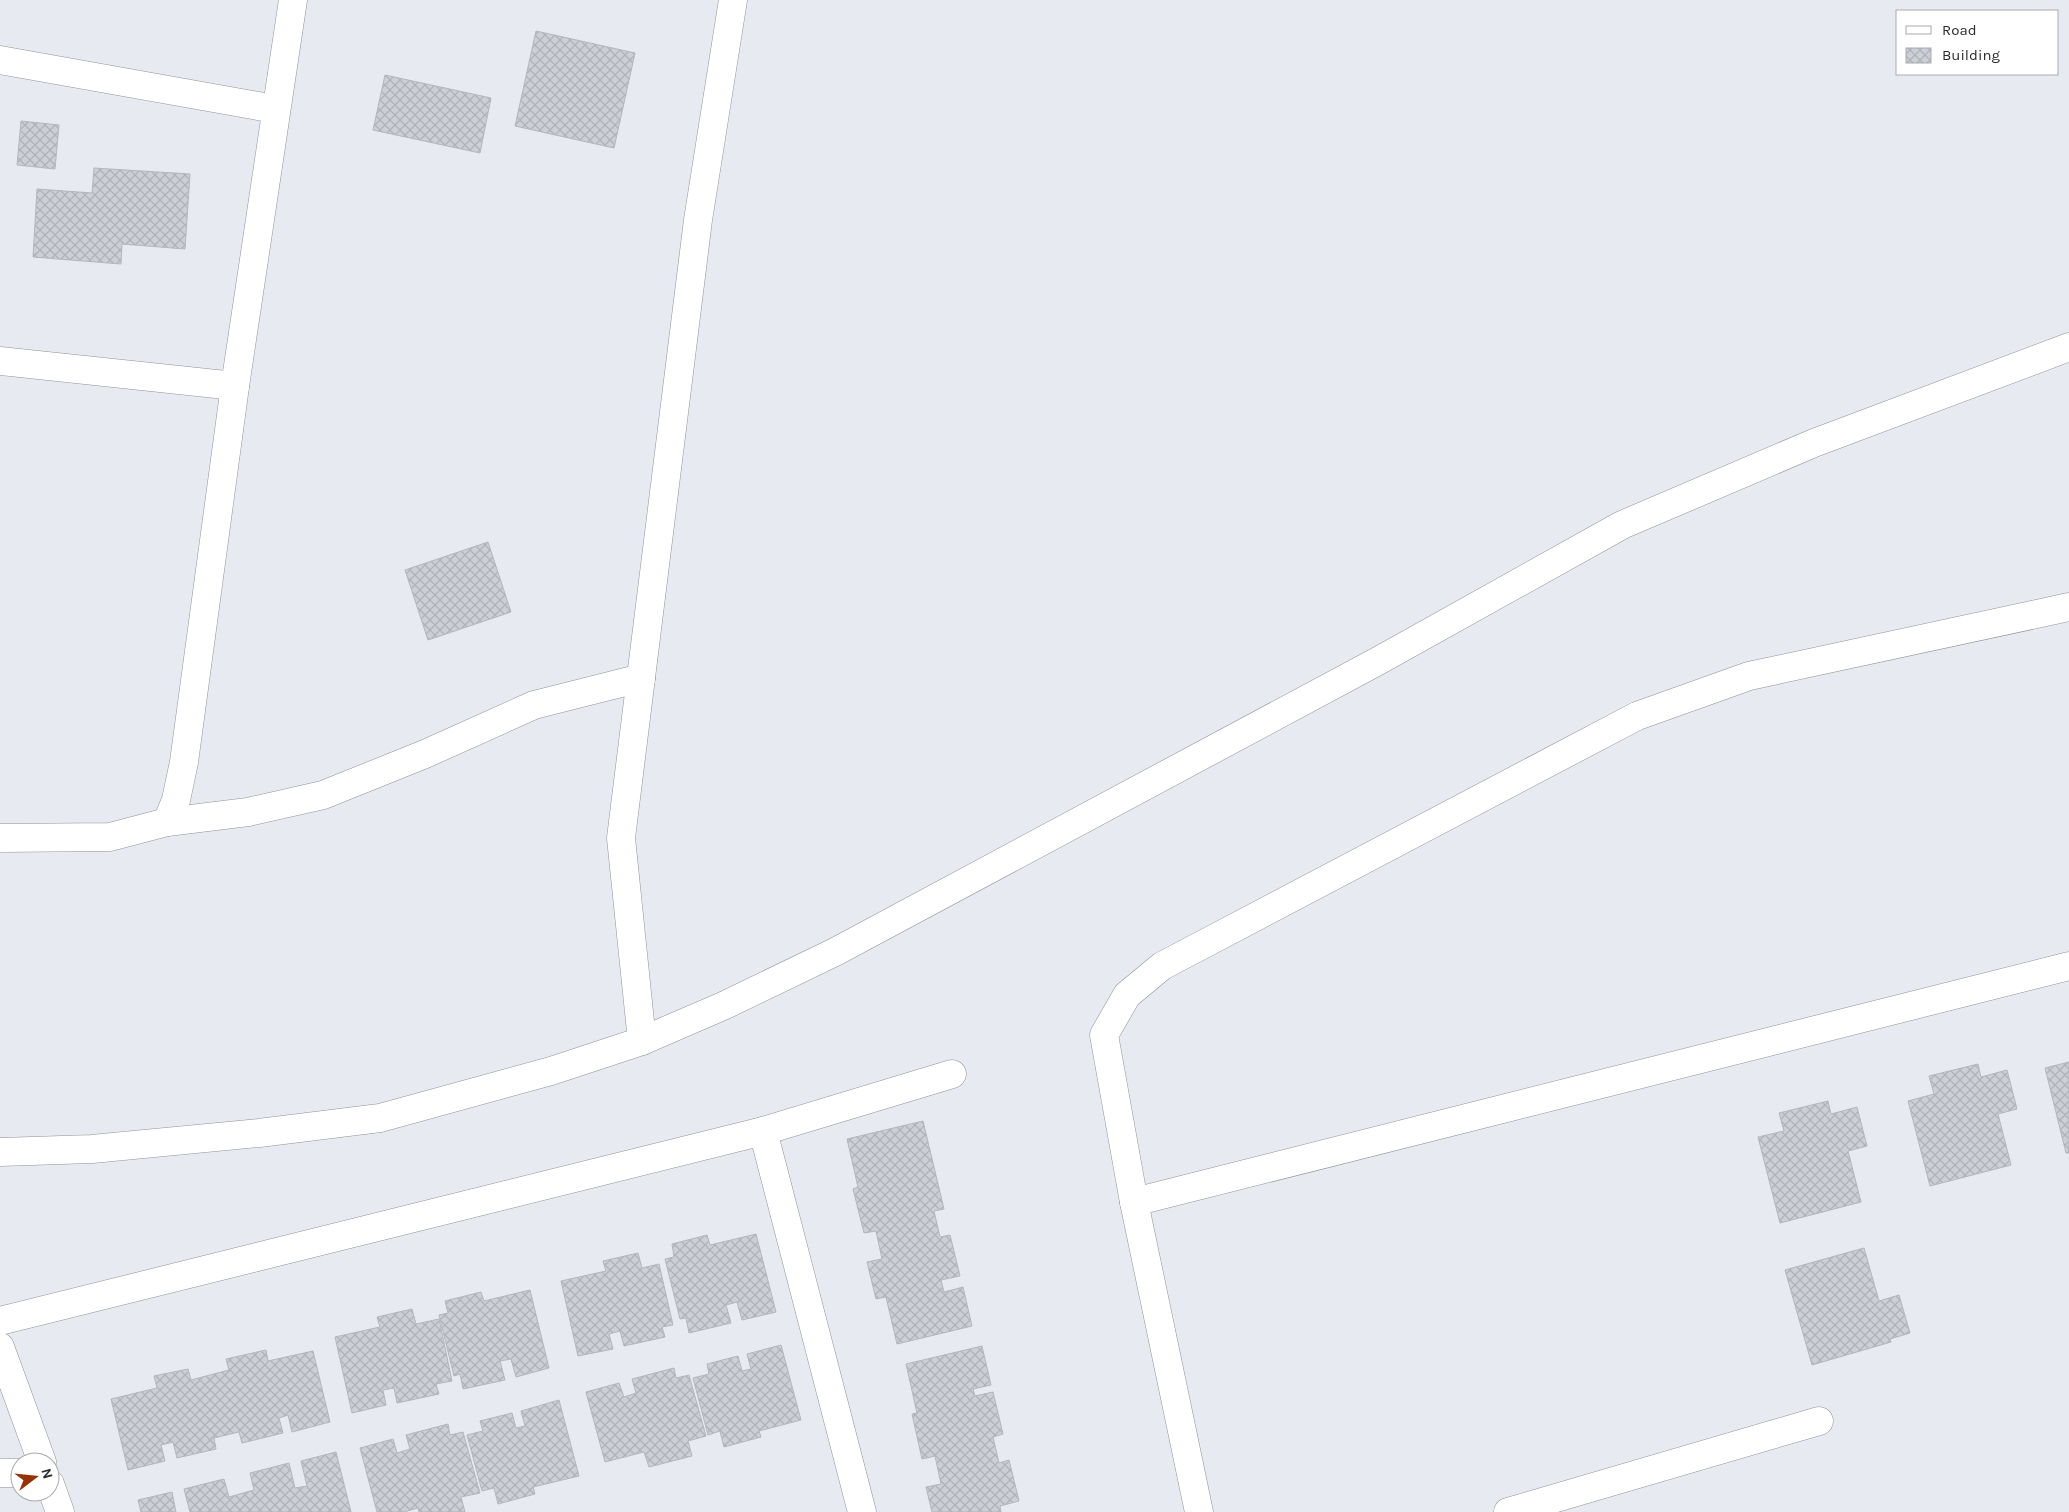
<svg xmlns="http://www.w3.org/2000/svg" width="2069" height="1512" font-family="Karla,sans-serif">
	<defs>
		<pattern id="building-cross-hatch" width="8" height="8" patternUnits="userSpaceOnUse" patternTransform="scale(1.25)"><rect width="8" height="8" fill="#cccfd6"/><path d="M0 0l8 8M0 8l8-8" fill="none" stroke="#afb2b8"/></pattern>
	</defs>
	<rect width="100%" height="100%" fill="#e7eaf1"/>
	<g fill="url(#building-cross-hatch)" stroke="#b3b6bc">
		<polygon points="536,31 635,53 614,148 515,126"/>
		<polygon points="385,75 491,98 480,153 373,130"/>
		<polygon points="21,121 59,125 55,169 17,165"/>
		<polygon points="94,168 190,174 185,249 122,244 121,264 33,257 37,189 92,193"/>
		<polygon points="488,542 511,612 428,640 405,570"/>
		<polygon points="2069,1062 2069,1153 2066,1153 2045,1068"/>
		<polygon points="1978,1064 1981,1077 2007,1070 2017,1109 1998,1114 2011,1165 1930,1186 1908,1101 1934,1094 1929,1076"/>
		<polygon points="1828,1101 1831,1114 1857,1107 1867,1146 1848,1151 1861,1202 1780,1223 1758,1137 1784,1131 1779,1113"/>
		<polygon points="923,1121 944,1209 934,1211 940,1237 950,1235 960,1276 941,1280 944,1292 963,1287 972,1326 897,1344 886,1297 876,1299 867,1262 882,1259 876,1231 864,1233 853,1189 858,1187 847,1139"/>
		<polygon points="756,1234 776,1312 742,1320 737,1302 726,1305 731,1323 689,1333 686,1318 680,1319 665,1259 674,1257 672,1244 707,1235 710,1245"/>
		<polygon points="1864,1248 1879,1301 1899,1295 1910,1333 1890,1339 1891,1342 1812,1365 1785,1270"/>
		<polygon points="638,1253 642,1268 659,1264 673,1325 662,1327 665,1337 624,1346 620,1331 609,1334 613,1349 578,1356 561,1281 606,1271 603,1261"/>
		<polygon points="530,1290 549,1368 516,1377 511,1359 500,1361 505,1380 463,1389 460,1374 454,1376 439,1315 448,1313 445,1301 481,1292 484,1301"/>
		<polygon points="412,1309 416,1324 439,1319 452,1381 436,1384 439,1394 397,1403 394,1388 383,1390 386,1405 352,1413 335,1337 380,1327 377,1317"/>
		<polygon points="781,1345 801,1420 759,1431 761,1437 724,1447 720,1431 708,1435 693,1378 709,1374 707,1364 738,1356 742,1371 751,1369 747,1354"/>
		<polygon points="982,1346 991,1385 973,1389 975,1396 993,1392 1003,1434 993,1437 999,1463 1009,1460 1019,1501 1000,1506 1001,1512 932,1512 926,1487 941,1484 935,1456 922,1459 912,1414 917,1413 906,1364"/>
		<polygon points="266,1350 268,1361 313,1351 330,1422 292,1432 288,1415 279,1418 283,1433 242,1443 239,1432 214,1438 216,1449 177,1458 173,1442 161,1445 165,1461 128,1470 111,1399 157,1388 154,1376 188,1369 191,1380 229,1370 226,1359"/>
		<polygon points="674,1368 676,1378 689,1375 706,1436 688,1441 692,1456 649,1467 644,1452 605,1462 586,1392 619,1383 624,1397 636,1393 632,1379"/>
		<polygon points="559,1400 579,1476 533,1487 535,1494 498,1504 494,1488 482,1491 467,1435 483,1431 480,1421 512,1413 516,1428 525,1426 521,1411"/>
		<polygon points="448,1424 450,1435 463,1432 480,1493 461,1497 465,1512 419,1512 418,1508 404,1512 377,1512 360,1448 393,1439 397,1453 410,1449 406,1435"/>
		<polygon points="336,1452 351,1512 190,1512 184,1489 224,1479 229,1497 254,1490 250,1473 289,1463 295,1488 307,1486 301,1461"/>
		<polygon points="172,1492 176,1512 141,1512 138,1500"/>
	</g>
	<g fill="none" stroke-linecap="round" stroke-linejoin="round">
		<defs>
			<g id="minor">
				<polyline points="0,60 275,109"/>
				<polyline points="0,361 235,386"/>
				<polyline points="167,822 248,812 323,795 425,754 534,705 641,678"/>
				<polyline points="0,838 110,837 167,822 176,800 184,762 235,386 293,0"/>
				<polyline points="642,1041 621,838 698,220 733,0"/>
				<polyline points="763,1131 862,1512"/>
				<polyline points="1134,1202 2069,966"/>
				<polyline points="0,1321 763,1131 952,1074"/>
				<polyline points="0,1347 42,1462"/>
				<polyline points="0,1473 20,1473"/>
				<polyline points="50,1484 60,1512"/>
				<polyline points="1199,1512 1134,1202 1104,1035 1127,995 1162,966 1637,716 1749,676 2069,607"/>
				<polyline points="1508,1512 1819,1421"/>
			</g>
			<polyline id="major" points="0,1152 92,1149 259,1133 380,1118 551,1071 642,1041 723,1006 835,952 1378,661 1622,525 1814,443 2069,347"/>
		</defs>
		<use href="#minor" stroke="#909299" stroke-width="29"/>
		<use href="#major" stroke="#909299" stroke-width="29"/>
		<use href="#minor" stroke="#fff" stroke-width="28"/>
		<use href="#major" stroke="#fff" stroke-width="28"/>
	</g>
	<rect x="1896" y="10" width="162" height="65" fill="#ffffff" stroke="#aaaaab"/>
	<rect x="1906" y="26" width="25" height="8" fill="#ffffff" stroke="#aaaaab"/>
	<text x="1942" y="35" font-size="15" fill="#2a2b2d">Road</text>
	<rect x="1906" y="48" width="25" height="15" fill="url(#building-cross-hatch)" stroke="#aaaaab"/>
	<text x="1942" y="60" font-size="15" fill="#2a2b2d">Building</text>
	<g transform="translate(35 1477) rotate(74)"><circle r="24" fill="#ffffff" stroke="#aaaaab"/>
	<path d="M0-4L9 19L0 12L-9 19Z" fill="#983204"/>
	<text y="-8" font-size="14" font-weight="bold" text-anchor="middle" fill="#2a2b2d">N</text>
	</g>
</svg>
